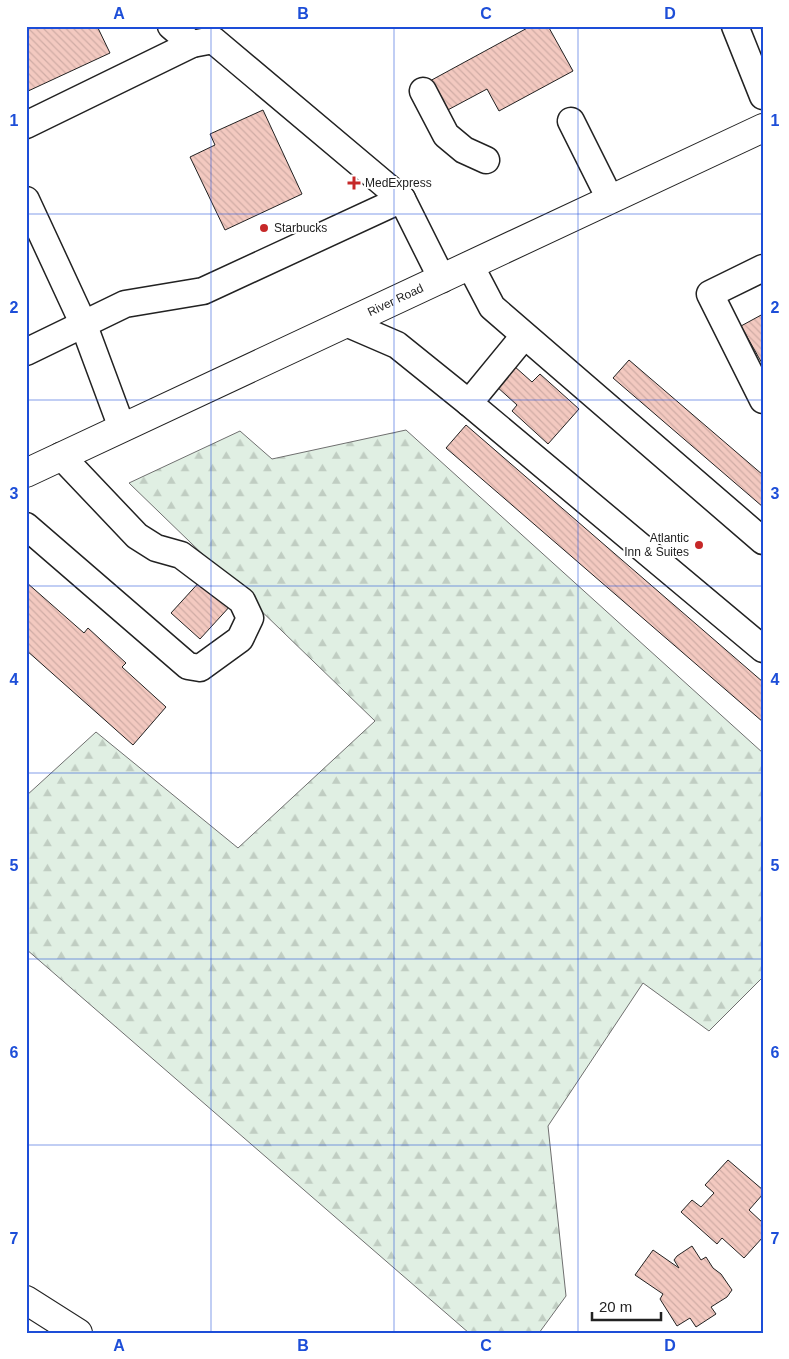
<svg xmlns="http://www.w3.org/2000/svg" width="789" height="1359" font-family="Arial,sans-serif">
	<defs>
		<pattern id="forest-firs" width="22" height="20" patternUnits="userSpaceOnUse" patternTransform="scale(1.25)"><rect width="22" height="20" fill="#e0efe3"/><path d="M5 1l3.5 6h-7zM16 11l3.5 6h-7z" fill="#c0cdc2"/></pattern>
		<pattern id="building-back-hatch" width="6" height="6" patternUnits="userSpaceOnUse" patternTransform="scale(1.25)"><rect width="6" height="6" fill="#f3c9c0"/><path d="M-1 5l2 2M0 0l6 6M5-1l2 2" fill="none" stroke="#d0aca5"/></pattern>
	</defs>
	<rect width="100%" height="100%" fill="#fff"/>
	<polygon fill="url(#forest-firs)" stroke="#6f6f6f" points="406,430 763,753 763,977 709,1031 643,983 548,1126 566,1296 539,1333 469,1333 26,949 26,796 96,732 238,848 375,721 129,483 240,431 272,459"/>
	<g fill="url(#building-back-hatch)" stroke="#222">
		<polygon points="26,26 97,26 110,53 26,92"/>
		<polygon points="531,26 548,26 573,71 499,111 487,89 444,112 428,82"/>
		<polygon points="263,110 302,194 225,230 190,157 215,145 210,134"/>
		<polygon points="763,314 763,365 741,326"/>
		<polygon points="629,360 763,475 763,507 613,378"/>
		<polygon points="514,366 532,382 540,374 579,409 548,444 512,411 517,405 496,386"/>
		<polygon points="466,425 763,682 763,722 446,448"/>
		<polygon points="203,578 232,604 200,639 171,613"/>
		<polygon points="26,582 84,633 88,628 126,663 122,667 166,707 133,745 26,650"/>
		<polygon points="728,1160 763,1190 763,1194 749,1210 763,1223 763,1237 744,1258 722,1238 717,1244 681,1212 692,1200 701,1207 714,1193 705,1185"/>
		<polygon points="692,1246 701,1260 706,1257 713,1268 721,1274 732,1290 727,1297 711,1307 716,1314 696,1327 690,1318 677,1326 660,1299 663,1294 635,1275 653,1250 679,1268 674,1260 677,1256"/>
	</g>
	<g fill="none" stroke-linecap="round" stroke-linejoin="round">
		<defs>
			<g id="minor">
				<polyline points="171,26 192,44"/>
				<polyline points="735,26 763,96"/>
				<polyline points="423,91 446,135 464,150 486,160"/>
				<polyline points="571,121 610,199"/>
				<polyline points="26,125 192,44 213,40 402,199 442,279"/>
				<polyline points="26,200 83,323 122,428"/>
				<polyline points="470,265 492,307 763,541"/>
				<polyline points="763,268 710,294 763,400"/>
				<polyline points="346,323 397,345 469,403 763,649"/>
				<polyline points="26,352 125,304 203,291 402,199"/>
				<polyline points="469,403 524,336"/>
				<polyline points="26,526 188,666 200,668 240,639 250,618 242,601 181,555 156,548 137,536 61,456"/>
			</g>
			<polyline id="major" points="26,1300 78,1333"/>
			<g id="highway">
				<path id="s1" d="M26,473l737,-345"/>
			</g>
		</defs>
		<use href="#minor" stroke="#222" stroke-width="29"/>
		<use href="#major" stroke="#222" stroke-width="30"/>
		<use href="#highway" stroke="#222" stroke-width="30"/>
		<use href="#minor" stroke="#fff" stroke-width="26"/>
		<use href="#major" stroke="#fff" stroke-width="28"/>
		<use href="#highway" stroke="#fff" stroke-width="28"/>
	</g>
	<path fill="none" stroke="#1d4ed8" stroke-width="1" stroke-opacity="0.55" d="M211,26v1307M394,26v1307M578,26v1307M26,214h737M26,400h737M26,586h737M26,773h737M26,959h737M26,1145h737"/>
	<g fill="#c62828" stroke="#fff" stroke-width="2">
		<path d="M351.5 175.5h5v5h5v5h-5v5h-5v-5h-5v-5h5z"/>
		<circle cx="264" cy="228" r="5"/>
		<circle cx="699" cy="545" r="5"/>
	</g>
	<g text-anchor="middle" stroke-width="4" stroke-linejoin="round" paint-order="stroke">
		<g font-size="12" fill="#222" stroke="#fff" text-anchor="start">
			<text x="365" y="187">MedExpress</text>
			<text x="274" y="232">Starbucks</text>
			<text x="689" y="542" text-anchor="end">Atlantic<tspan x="689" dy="14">Inn &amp; Suites</tspan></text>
		</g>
		<g font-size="12" fill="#222" stroke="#fff">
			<text dy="4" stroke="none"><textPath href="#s1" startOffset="408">River Road</textPath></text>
		</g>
	</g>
	<rect width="789" height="1359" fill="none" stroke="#ffffff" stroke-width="55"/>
	<path d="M592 1312v8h69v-8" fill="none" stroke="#222222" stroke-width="2.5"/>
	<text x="599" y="1312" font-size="15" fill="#222222" stroke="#ffffff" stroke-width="4" paint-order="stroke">20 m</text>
	<rect x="28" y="28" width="734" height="1304" fill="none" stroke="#1d4ed8" stroke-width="2"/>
	<g font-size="16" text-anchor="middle" font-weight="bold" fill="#1d4ed8">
		<text x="119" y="19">A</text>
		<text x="303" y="19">B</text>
		<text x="486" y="19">C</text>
		<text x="670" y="19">D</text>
		<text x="14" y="126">1</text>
		<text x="775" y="126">1</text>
		<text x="14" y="313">2</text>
		<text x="775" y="313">2</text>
		<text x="14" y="499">3</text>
		<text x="775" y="499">3</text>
		<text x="14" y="685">4</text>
		<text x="775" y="685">4</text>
		<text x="14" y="871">5</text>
		<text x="775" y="871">5</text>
		<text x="14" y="1058">6</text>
		<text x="775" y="1058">6</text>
		<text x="14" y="1244">7</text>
		<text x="775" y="1244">7</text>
		<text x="119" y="1351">A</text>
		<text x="303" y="1351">B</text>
		<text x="486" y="1351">C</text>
		<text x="670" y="1351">D</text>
	</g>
</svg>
